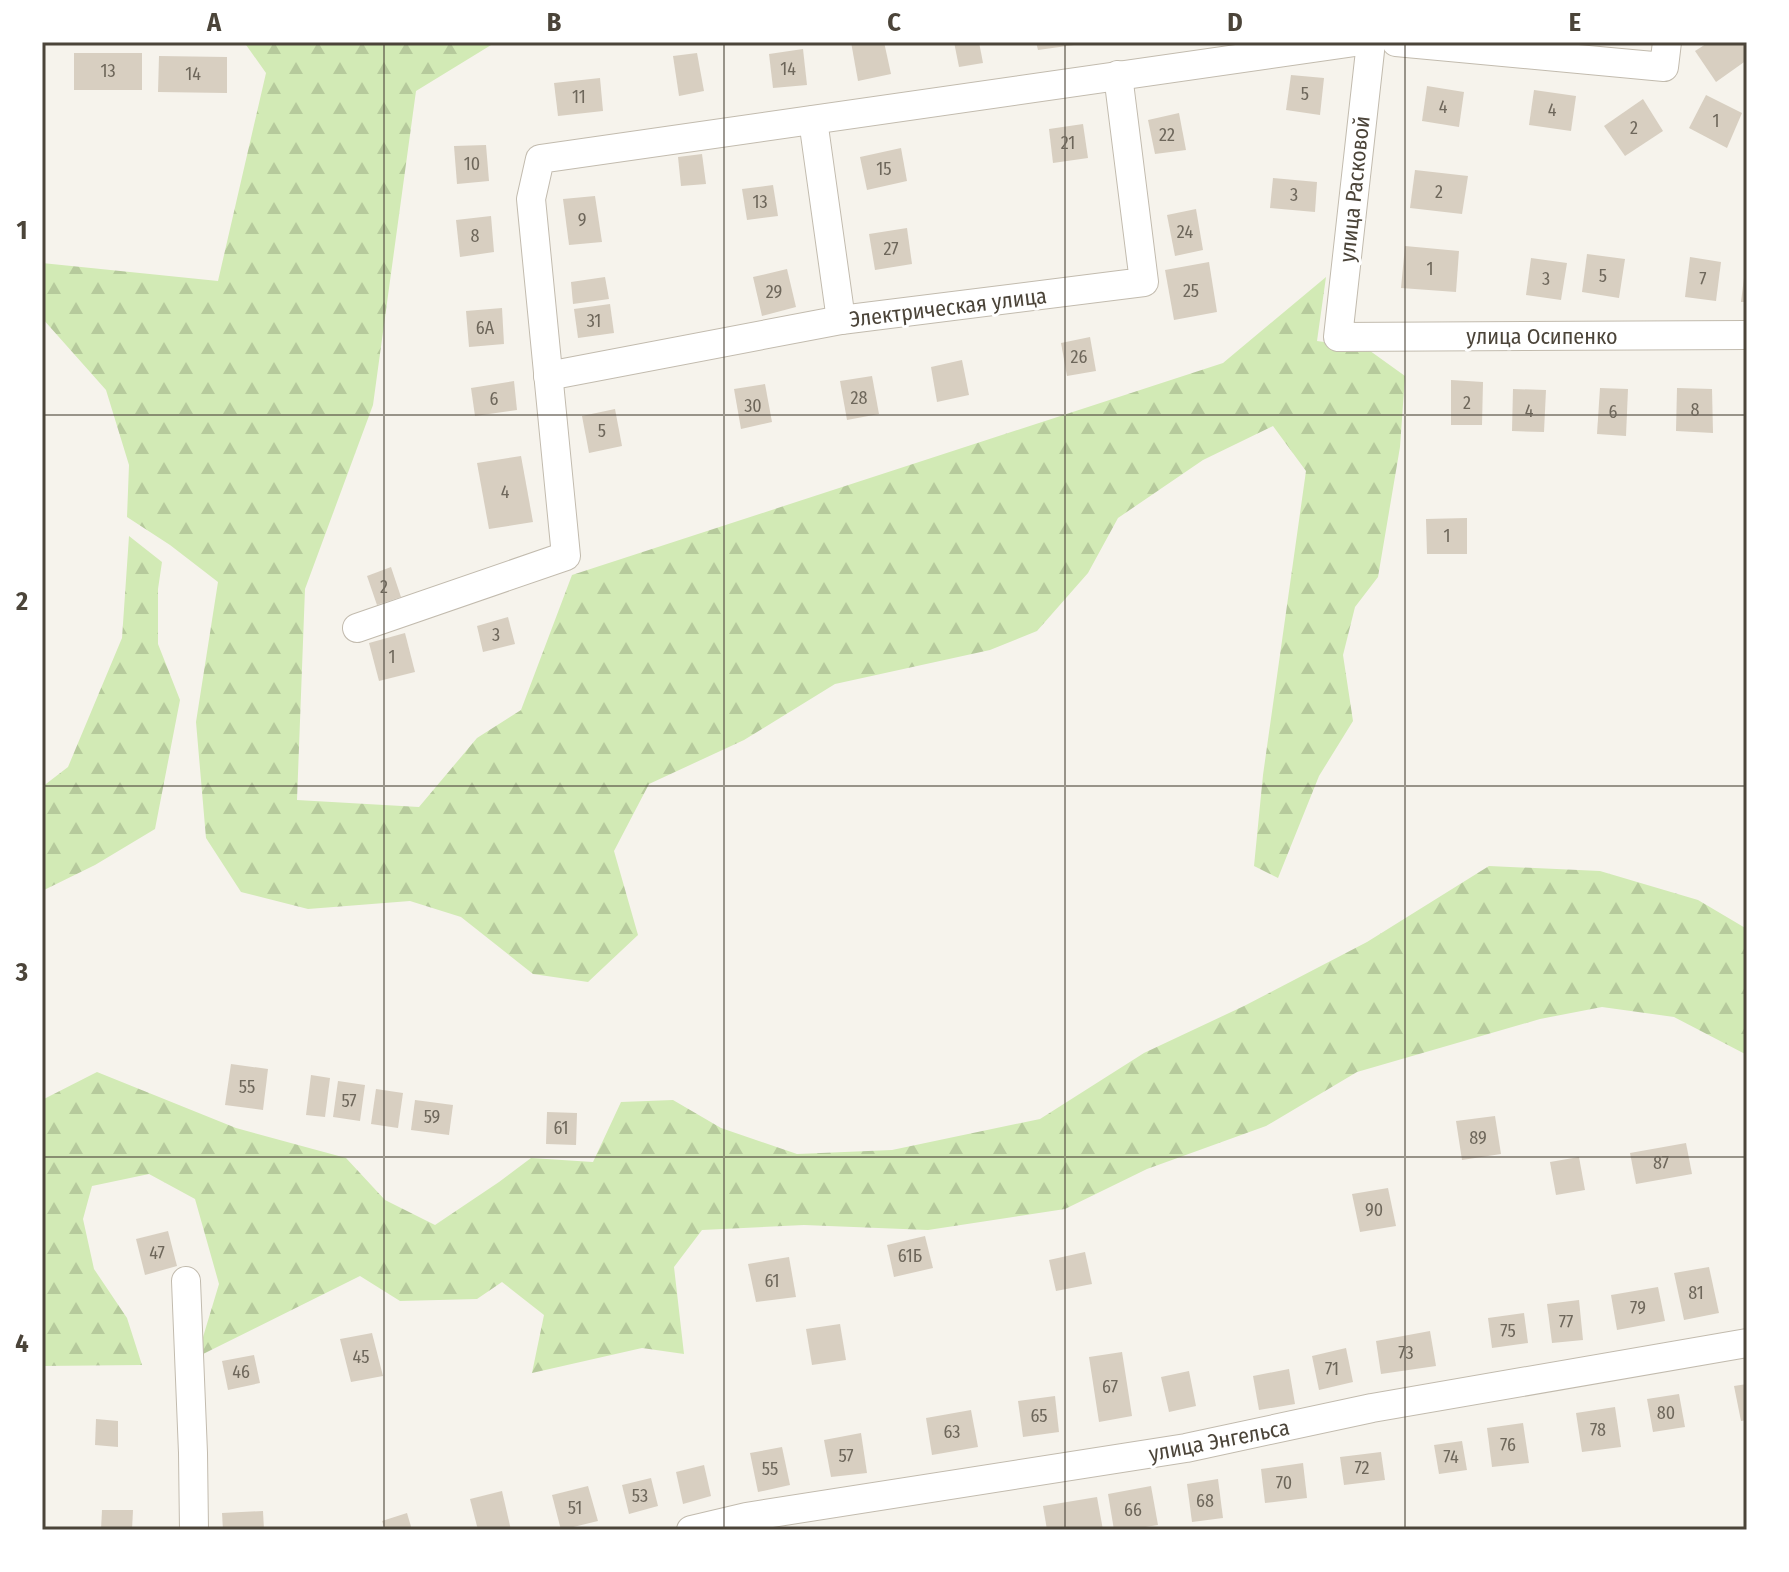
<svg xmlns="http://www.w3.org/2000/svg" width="1789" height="1572" font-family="'Fira Sans Condensed',sans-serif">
	<defs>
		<pattern id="forest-firs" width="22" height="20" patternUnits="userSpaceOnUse" patternTransform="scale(2)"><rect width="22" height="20" fill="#d2eab5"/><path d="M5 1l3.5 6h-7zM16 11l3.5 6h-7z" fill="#b6ca9c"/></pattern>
	</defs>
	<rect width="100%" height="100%" fill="#f6f3ec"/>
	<g fill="url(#forest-firs)">
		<polygon points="244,42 496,42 416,91 373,405 305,589 297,800 419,807 477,738 521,710 572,575 1223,363 1326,277 1317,341 1366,348 1405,376 1400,447 1378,577 1355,607 1343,655 1353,721 1319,776 1278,878 1254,866 1263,775 1306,471 1273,426 1203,460 1118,518 1088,573 1037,631 990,650 835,684 744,740 649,784 614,851 638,935 588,982 533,974 461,917 410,901 308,909 241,892 206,838 196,722 218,582 170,545 127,517 129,465 106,390 42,318 42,263 218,281 266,73"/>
		<polygon points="129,536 162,562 158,589 158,644 180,700 155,829 95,865 42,891 42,787 68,767 122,638"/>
		<polygon points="1489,866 1600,871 1698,900 1747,929 1747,1055 1674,1017 1602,1007 1540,1019 1357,1072 1266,1126 1147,1169 1065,1209 928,1230 804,1225 702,1230 674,1267 684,1354 642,1348 532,1373 544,1315 502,1282 477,1299 400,1301 360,1276 197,1357 219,1284 195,1199 149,1174 92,1186 83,1219 94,1269 127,1318 142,1365 42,1366 42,1100 97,1072 236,1128 346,1158 385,1200 435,1225 499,1182 531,1158 593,1162 621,1102 673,1100 721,1128 797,1154 892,1150 1040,1119 1144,1053 1244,1006 1367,942"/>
	</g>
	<g fill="#d8cfc1">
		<polygon points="851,42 884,42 891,74 858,81"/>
		<polygon points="954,42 979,42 983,63 959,67"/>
		<polygon points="1036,42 1073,42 1074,45 1038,50"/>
		<polygon points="1709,42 1743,42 1747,48 1747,60 1716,82 1695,51"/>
		<polygon points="803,49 807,85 773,88 769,54"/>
		<rect x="74" y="53" width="68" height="37"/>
		<polygon points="697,53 704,91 679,96 673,56"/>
		<polygon points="159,56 227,57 227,93 158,92"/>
		<polygon points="1291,75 1324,78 1320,115 1286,110"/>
		<polygon points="600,78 603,111 558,116 554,83"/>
		<polygon points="1427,86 1464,92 1459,127 1422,121"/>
		<polygon points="1534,90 1576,96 1571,131 1529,125"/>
		<polygon points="1706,95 1742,113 1727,148 1689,128"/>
		<polygon points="1643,99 1663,131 1625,156 1604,126"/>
		<polygon points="1179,113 1186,150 1155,154 1148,120"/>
		<polygon points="1083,124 1088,158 1053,163 1049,129"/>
		<polygon points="486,145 489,181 457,184 454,146"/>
		<polygon points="901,148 907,181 867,190 860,157"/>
		<polygon points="702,154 706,184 681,186 678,157"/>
		<polygon points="1415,170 1468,176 1462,214 1410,208"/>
		<polygon points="1273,178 1317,182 1315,212 1270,208"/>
		<polygon points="773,185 778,216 747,220 742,189"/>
		<polygon points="595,196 602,242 569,245 563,199"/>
		<polygon points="1196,209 1203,250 1175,256 1167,215"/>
		<polygon points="491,216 494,252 460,257 456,220"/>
		<polygon points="907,228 912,264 875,270 869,234"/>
		<polygon points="1405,246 1459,251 1456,292 1401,288"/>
		<polygon points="1587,254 1625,259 1619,298 1582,292"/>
		<polygon points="1690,257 1721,262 1716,301 1685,297"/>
		<polygon points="1531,258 1567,263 1561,300 1526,295"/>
		<polygon points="1209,262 1217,312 1174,320 1165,270"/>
		<polygon points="787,269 796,307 762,316 753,277"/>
		<polygon points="1745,270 1747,270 1747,302 1741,302"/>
		<polygon points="605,277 609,299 573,304 571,282"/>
		<polygon points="610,304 614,333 578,338 574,309"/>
		<polygon points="502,308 504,344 469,347 466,311"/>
		<polygon points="1090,337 1096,371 1067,376 1061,343"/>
		<polygon points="962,360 969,395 937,402 931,367"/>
		<polygon points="872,376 879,414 847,420 840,381"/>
		<polygon points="1451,380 1483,382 1482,425 1451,425"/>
		<polygon points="514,381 517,410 475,416 471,388"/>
		<polygon points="765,384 772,422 741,429 734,389"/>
		<polygon points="1600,388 1628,389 1626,436 1597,434"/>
		<polygon points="1677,388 1712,389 1713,433 1676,431"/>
		<polygon points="1513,389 1546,390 1544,432 1512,431"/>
		<polygon points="615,409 622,446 589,453 582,416"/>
		<polygon points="521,456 533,522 489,529 477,463"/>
		<polygon points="1467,518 1467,554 1427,554 1426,519"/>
		<polygon points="391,567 401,597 377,605 367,576"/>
		<polygon points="508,617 515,644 483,652 477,626"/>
		<polygon points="405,633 415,672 379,681 369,643"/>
		<polygon points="231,1064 268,1069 263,1110 225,1105"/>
		<polygon points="311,1075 330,1078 325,1117 306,1115"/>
		<polygon points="338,1081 365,1085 360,1121 333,1117"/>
		<polygon points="376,1089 403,1093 398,1128 371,1124"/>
		<polygon points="415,1100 453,1105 449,1135 411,1130"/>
		<polygon points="547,1112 577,1113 576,1145 546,1144"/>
		<polygon points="1495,1116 1501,1154 1462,1160 1456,1121"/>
		<polygon points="1686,1143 1692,1174 1636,1184 1630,1153"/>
		<polygon points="1579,1157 1585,1190 1556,1195 1550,1162"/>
		<polygon points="1388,1188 1396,1226 1360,1232 1352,1194"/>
		<polygon points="168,1231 177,1266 145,1275 136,1239"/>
		<polygon points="925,1236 933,1268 894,1277 887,1245"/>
		<polygon points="1085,1252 1092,1284 1056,1291 1049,1260"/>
		<polygon points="789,1257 796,1297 756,1302 748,1264"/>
		<polygon points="1709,1267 1719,1313 1684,1320 1674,1273"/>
		<polygon points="1658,1287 1665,1321 1617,1330 1611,1295"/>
		<polygon points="1579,1300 1583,1340 1552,1343 1547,1304"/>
		<polygon points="1524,1313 1528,1343 1492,1348 1488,1318"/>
		<polygon points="840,1324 846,1360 812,1365 806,1329"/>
		<polygon points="1430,1331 1436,1366 1381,1374 1376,1341"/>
		<polygon points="372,1333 383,1376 351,1382 340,1339"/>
		<polygon points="1346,1348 1353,1382 1319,1390 1312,1356"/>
		<polygon points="1122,1352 1132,1416 1099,1422 1089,1357"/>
		<polygon points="254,1355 260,1383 228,1390 222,1361"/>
		<polygon points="1289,1369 1295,1404 1259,1410 1253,1376"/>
		<polygon points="1189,1371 1196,1406 1169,1412 1161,1377"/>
		<polygon points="1747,1384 1747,1420 1741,1421 1734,1386"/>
		<polygon points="1679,1394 1685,1427 1653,1432 1647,1399"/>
		<polygon points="1055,1396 1059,1432 1023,1437 1018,1401"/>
		<polygon points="1615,1407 1621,1447 1582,1452 1576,1413"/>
		<polygon points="971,1410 978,1447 932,1455 926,1418"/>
		<polygon points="96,1419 118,1421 118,1447 95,1445"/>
		<polygon points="1523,1423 1529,1463 1492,1467 1487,1428"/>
		<polygon points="861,1433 867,1473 831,1477 824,1440"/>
		<polygon points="1462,1441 1467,1470 1439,1474 1434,1445"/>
		<polygon points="782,1447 790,1485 758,1492 750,1453"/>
		<polygon points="1381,1452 1385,1480 1344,1485 1340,1457"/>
		<polygon points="1303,1463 1307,1498 1265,1503 1261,1469"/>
		<polygon points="704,1465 711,1496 683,1504 676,1472"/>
		<polygon points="651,1478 658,1506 629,1514 622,1485"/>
		<polygon points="1218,1479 1223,1518 1192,1522 1187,1484"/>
		<polygon points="588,1486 598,1521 561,1530 552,1495"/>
		<polygon points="1151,1486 1158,1525 1127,1530 1114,1530 1108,1494"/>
		<polygon points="502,1491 511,1530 478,1530 470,1499"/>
		<polygon points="1097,1497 1103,1530 1047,1530 1043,1506"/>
		<polygon points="102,1510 133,1510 132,1530 101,1530"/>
		<polygon points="263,1511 264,1530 223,1530 222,1513"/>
		<polygon points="407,1513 412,1530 385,1530 382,1521"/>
	</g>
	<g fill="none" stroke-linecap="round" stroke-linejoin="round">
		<defs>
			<g id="minor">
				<polyline points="1371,42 1338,337 1747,335"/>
				<polyline points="1396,42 1664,67 1667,42"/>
				<polyline points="813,120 841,320"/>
				<polyline points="548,376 841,320 1144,282 1118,75"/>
				<polyline points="357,628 566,556 531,199 540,159 1355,42"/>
				<polyline points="186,1281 193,1453 194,1530"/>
				<polyline points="691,1530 746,1517 1186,1448 1372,1408 1747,1343"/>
			</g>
		</defs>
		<use href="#minor" stroke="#c2bbae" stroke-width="30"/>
		<use href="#minor" stroke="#fff" stroke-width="28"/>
	</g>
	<path fill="none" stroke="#4b4439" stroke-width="2" stroke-opacity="0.55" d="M384,42v1488M724,42v1488M1065,42v1488M1405,42v1488M42,415h1705M42,786h1705M42,1157h1705"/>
	<g text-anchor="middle" stroke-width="6" stroke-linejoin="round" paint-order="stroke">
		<g font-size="18" fill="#6e675b">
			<text x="788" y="75">14</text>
			<text x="108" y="77">13</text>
			<text x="193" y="80">14</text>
			<text x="1305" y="100">5</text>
			<text x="579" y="103">11</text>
			<text x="1443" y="113">4</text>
			<text x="1552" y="116">4</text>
			<text x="1716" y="127">1</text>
			<text x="1634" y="134">2</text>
			<text x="1167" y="141">22</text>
			<text x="1068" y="149">21</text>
			<text x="472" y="170">10</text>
			<text x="884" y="175">15</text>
			<text x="1439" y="198">2</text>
			<text x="1294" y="201">3</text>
			<text x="760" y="208">13</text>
			<text x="582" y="226">9</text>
			<text x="1185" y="238">24</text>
			<text x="475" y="242">8</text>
			<text x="891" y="255">27</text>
			<text x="1430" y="275">1</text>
			<text x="1603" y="282">5</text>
			<text x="1546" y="285">3</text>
			<text x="1703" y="285">7</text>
			<text x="1191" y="297">25</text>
			<text x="774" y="298">29</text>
			<text x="594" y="327">31</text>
			<text x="485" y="334">6А</text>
			<text x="1079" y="363">26</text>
			<text x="859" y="404">28</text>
			<text x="494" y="405">6</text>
			<text x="1467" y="409">2</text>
			<text x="753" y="412">30</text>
			<text x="1695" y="416">8</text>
			<text x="1529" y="417">4</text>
			<text x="1613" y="418">6</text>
			<text x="602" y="437">5</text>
			<text x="505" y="498">4</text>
			<text x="1447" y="542">1</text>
			<text x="384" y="593">2</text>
			<text x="496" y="641">3</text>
			<text x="392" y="663">1</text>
			<text x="247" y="1093">55</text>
			<text x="349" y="1107">57</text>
			<text x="432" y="1123">59</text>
			<text x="561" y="1134">61</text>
			<text x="1478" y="1144">89</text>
			<text x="1661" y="1169">87</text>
			<text x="1374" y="1216">90</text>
			<text x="157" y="1259">47</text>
			<text x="910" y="1262">61Б</text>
			<text x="772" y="1287">61</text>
			<text x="1696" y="1299">81</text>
			<text x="1638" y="1314">79</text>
			<text x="1566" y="1328">77</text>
			<text x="1508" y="1337">75</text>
			<text x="1406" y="1359">73</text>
			<text x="361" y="1363">45</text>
			<text x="1332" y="1375">71</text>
			<text x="241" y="1378">46</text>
			<text x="1110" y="1393">67</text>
			<text x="1666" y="1419">80</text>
			<text x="1039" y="1422">65</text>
			<text x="1598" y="1436">78</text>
			<text x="952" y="1438">63</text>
			<text x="1508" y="1451">76</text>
			<text x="846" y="1462">57</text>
			<text x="1451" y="1463">74</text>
			<text x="1362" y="1474">72</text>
			<text x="770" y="1475">55</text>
			<text x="1284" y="1489">70</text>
			<text x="640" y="1502">53</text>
			<text x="1205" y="1507">68</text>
			<text x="575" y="1514">51</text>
			<text x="1133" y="1516">66</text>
		</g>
		<g font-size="22" fill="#4b4439" stroke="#fff">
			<text transform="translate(1354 189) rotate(-84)" y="8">улица Расковой</text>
			<text transform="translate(948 307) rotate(-7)" y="8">Электрическая улица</text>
			<text x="1542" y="344">улица Осипенко</text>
			<text transform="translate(1219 1440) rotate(-11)" y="8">улица Энгельса</text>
		</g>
	</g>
	<rect width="1789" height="1572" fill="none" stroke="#ffffff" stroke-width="88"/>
	<rect x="44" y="44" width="1701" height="1484" fill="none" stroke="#4b4439" stroke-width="3"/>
	<g font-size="26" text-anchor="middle" font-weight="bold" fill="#4b4439">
		<text x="214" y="31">A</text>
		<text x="554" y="31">B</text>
		<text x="894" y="31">C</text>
		<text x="1235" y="31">D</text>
		<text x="1575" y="31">E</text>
		<text x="22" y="239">1</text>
		<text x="22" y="610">2</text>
		<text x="22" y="981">3</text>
		<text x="22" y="1352">4</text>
	</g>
</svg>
